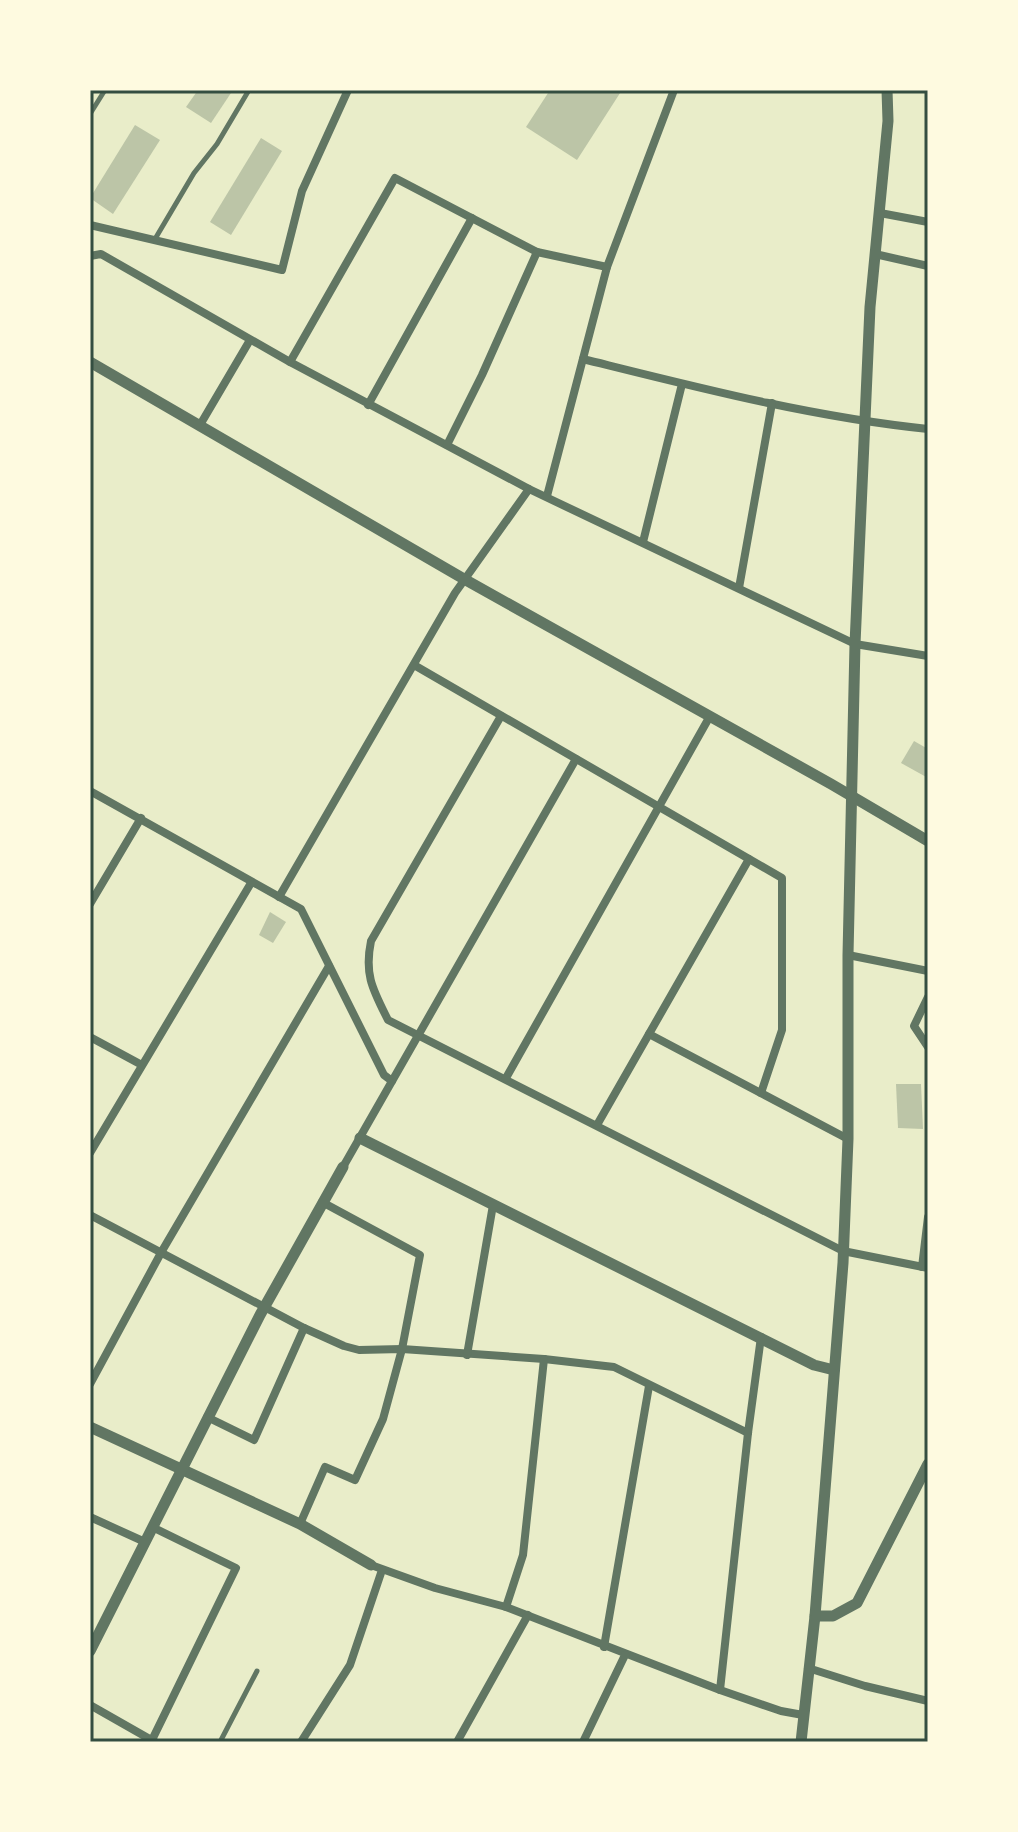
<svg xmlns="http://www.w3.org/2000/svg" width="1018" height="1832" font-family="Montserrat,sans-serif">
	<rect width="100%" height="100%" fill="#e9edc9"/>
	<g fill="#bcc5a7">
		<polygon points="198,90 233,90 211,123 186,107"/>
		<polygon points="550,90 622,90 577,160 526,127"/>
		<polygon points="135,125 160,140 113,214 90,198"/>
		<polygon points="261,138 282,151 231,235 210,222"/>
		<polygon points="914,741 928,749 928,778 901,763"/>
		<polygon points="270,912 286,922 273,943 259,935"/>
		<polygon points="896,1084 921,1084 923,1129 898,1128"/>
	</g>
	<g fill="none" stroke-linecap="round" stroke-linejoin="round">
		<g stroke="#617663" stroke-width="5">
			<polyline points="90,114 105,90"/>
			<polyline points="155,239 194,173 217,144 249,90"/>
			<polyline points="220,1742 257,1671"/>
		</g>
		<g stroke="#617663" stroke-width="8">
			<polyline points="880,213 928,222"/>
			<polyline points="90,225 282,270 302,191 348,90"/>
			<polyline points="875,254 928,266"/>
			<polyline points="90,256 101,254 290,362 529,489 855,644 928,656"/>
			<path d="M583,359c113,28 228,58 345,70"/>
			<polyline points="290,362 395,178 537,252 607,267"/>
			<polyline points="368,405 472,218"/>
			<polyline points="200,425 250,340"/>
			<polyline points="447,445 482,375 537,252"/>
			<polyline points="547,496 607,267 674,90"/>
			<polyline points="643,542 682,384"/>
			<polyline points="739,588 772,403"/>
			<polyline points="414,665 782,878 782,1030 761,1093"/>
			<path d="M501,716l-130,225c-7,34 2,49 17,79l455,231 85,17"/>
			<polyline points="90,791 301,909 384,1075 392,1081"/>
			<polyline points="279,897 455,593 529,489"/>
			<polyline points="90,904 141,818"/>
			<polyline points="848,955 928,971"/>
			<polyline points="928,997 914,1026 928,1047"/>
			<polyline points="649,1034 848,1139"/>
			<polyline points="90,1037 140,1064"/>
			<polyline points="506,1078 710,716"/>
			<polyline points="597,1125 749,859"/>
			<polyline points="90,1153 251,883"/>
			<polyline points="343,1167 576,759"/>
			<polyline points="90,1215 304,1328 344,1346 359,1350 402,1349 544,1359 614,1367 748,1433"/>
			<polyline points="922,1267 928,1217"/>
			<polyline points="467,1355 493,1205"/>
			<polyline points="90,1384 162,1251 329,966"/>
			<polyline points="207,1417 254,1440 304,1328"/>
			<polyline points="90,1517 145,1542"/>
			<polyline points="300,1524 325,1467 355,1480 383,1419 402,1349 420,1255 322,1202"/>
			<polyline points="371,1565 435,1588 506,1607 720,1690 781,1711 803,1715"/>
			<polyline points="506,1607 523,1555 544,1359"/>
			<polyline points="604,1647 649,1386"/>
			<polyline points="808,1668 865,1686 928,1701"/>
			<polyline points="720,1690 748,1433 761,1337"/>
			<polyline points="90,1705 155,1742"/>
			<polyline points="152,1740 236,1568 152,1527"/>
			<polyline points="301,1742 350,1665 382,1570"/>
			<polyline points="457,1742 528,1615"/>
			<polyline points="583,1742 625,1655"/>
		</g>
		<g stroke="#617663" stroke-width="11">
			<polyline points="90,362 464,579 831,784 928,841"/>
			<polyline points="360,1138 814,1365 834,1370"/>
			<polyline points="90,1427 300,1524 371,1565"/>
			<polyline points="815,1616 833,1616 857,1603 928,1464"/>
			<polyline points="90,1651 260,1315 343,1167"/>
			<polyline points="801,1742 815,1616 843,1263 848,1139 848,955 855,644 870,307 888,121 887,90"/>
		</g>
	</g>
	<rect width="1018" height="1832" fill="none" stroke="#fefae0" stroke-width="184"/>
	<rect x="92" y="92" width="834" height="1648" fill="none" stroke="#344e41" stroke-width="3"/>
</svg>
